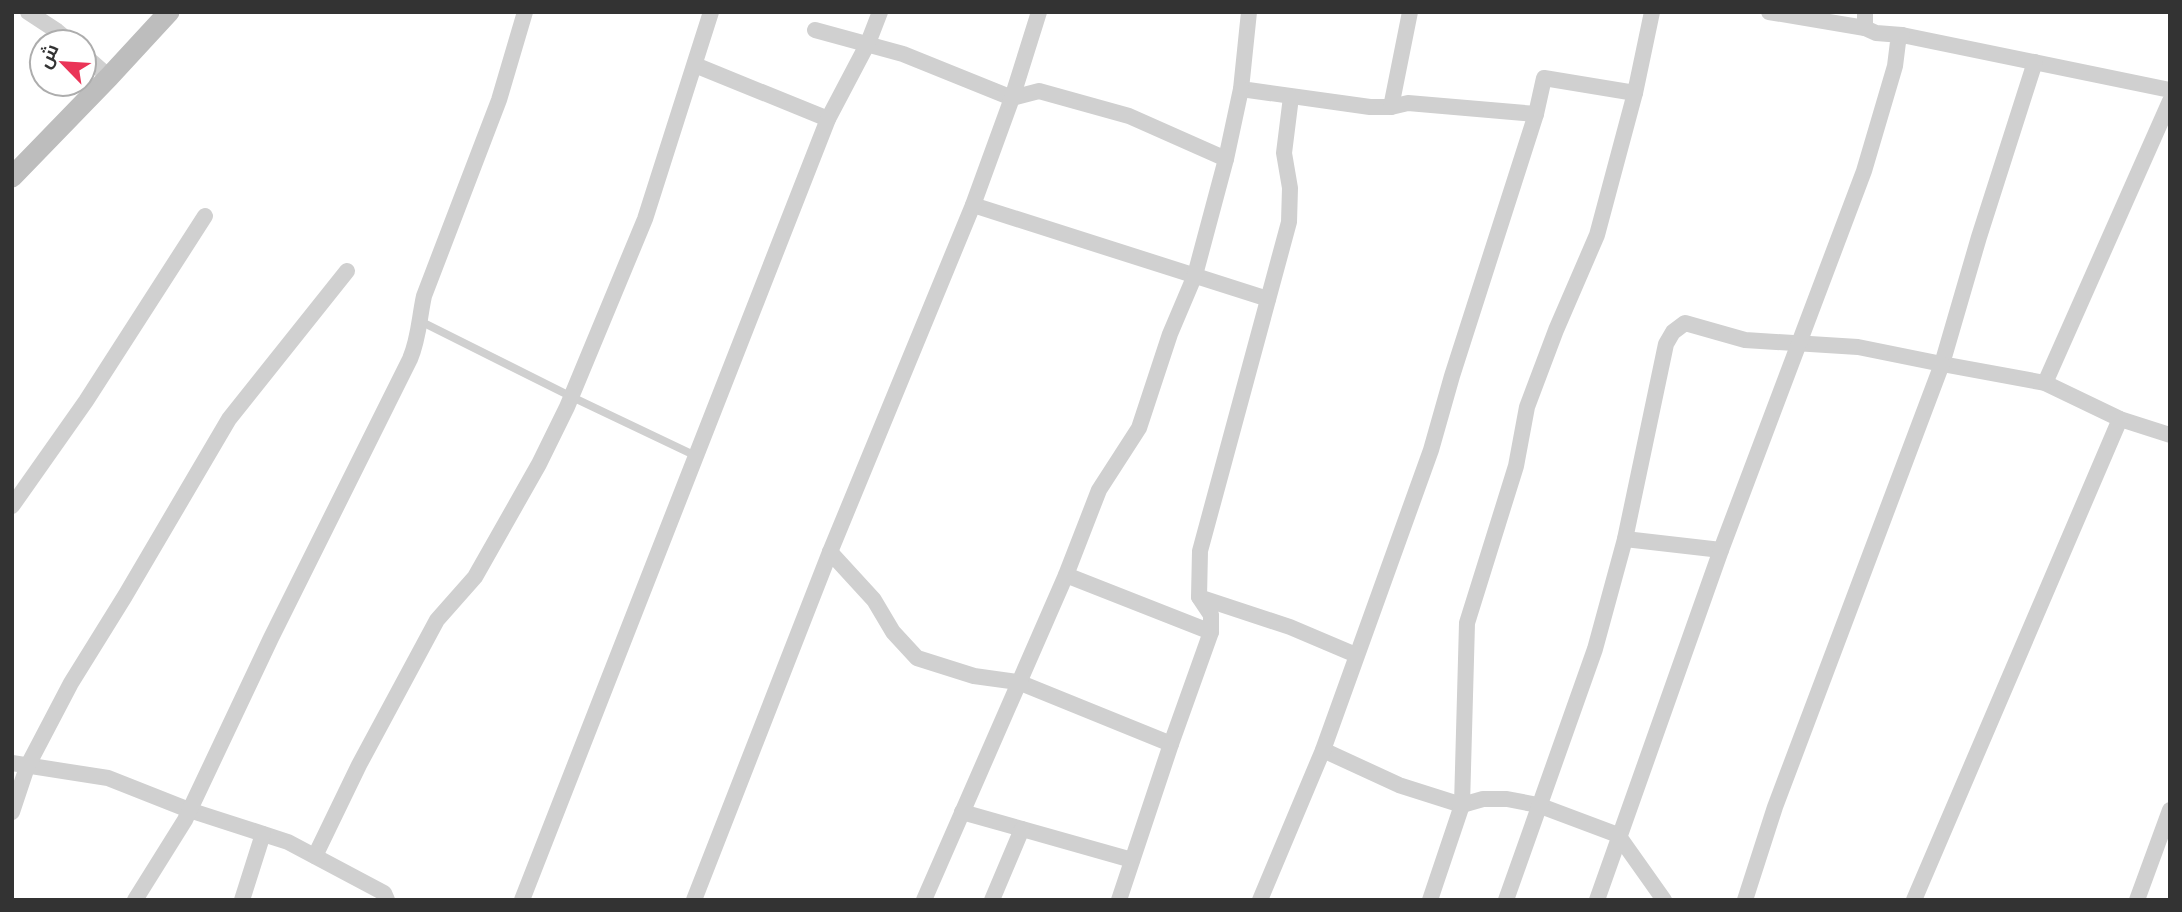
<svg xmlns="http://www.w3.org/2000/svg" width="2182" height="912" font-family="'Roboto Condensed',Cairo,sans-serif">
	<rect width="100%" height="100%" fill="#fff"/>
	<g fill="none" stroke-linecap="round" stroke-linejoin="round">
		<polyline stroke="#d0d0d0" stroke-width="8" points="418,320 572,397 696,456"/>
		<g stroke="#d0d0d0" stroke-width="16">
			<polyline points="28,12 57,31 70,42"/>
			<polyline points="1249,12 1241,89 1370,107 1391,107 1408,103 1536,114"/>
			<polyline points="1769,12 1865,28"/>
			<polyline points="815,30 903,54 1012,98 1039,91 1129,116 1226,159"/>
			<polyline points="1902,35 2170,90"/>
			<polyline points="84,55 109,77"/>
			<polyline points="2035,62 1979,237 1942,364 2045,383 2120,419 2170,435"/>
			<polyline points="695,65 828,119"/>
			<polyline points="1391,107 1410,12"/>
			<polyline points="973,205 1268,299"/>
			<polyline points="2045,383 2170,101"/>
			<polyline points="12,506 86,401 205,216"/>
			<polyline points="1625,539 1721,550"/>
			<polyline points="830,552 874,600 893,632 917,658 974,676 1018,682 1171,744"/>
			<polyline points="1066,575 1211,632"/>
			<polyline points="1199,597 1290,627 1356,655"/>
			<polyline points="1323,750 1399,785 1462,805 1483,799 1507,799 1538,805 1618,835 1664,900"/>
			<polyline points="12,763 108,778 189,810 288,842 384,893 387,900"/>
			<polyline points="12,812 27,767 71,683 125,596 229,419 347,271"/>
			<polyline points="962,812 1132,860"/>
			<polyline points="315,856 359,765 437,620 475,577 539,464 567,407 645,219 711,12"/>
			<path d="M135,900l50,-80 86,-182 139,-279c9,-21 9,-40 14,-63l75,-196 26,-88"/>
			<polyline points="242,900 263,834"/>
			<polyline points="522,900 828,119 868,43 880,12"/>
			<polyline points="694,900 830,552 973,205 1012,98 1039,12"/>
			<polyline points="924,900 1066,575 1099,490 1139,428 1170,334 1195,275 1226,159 1241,89"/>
			<polyline points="992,900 1022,829"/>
			<polyline points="1119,900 1171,744 1211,632 1211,615 1199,597 1200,551 1289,222 1290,188 1284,153 1291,97"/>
			<polyline points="1260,900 1323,750 1431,450 1452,376 1536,114 1544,78 1635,93 1652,12"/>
			<polyline points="1430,900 1462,805 1467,623 1516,466 1527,407 1556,330 1597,235 1635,93"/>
			<polyline points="1506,900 1595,649 1625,539 1666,344 1673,332 1685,323 1745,340 1858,347 1942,364 1775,807 1745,900"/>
			<polyline points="1597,900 1721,550 1864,171 1895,66 1898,42 1902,35 1876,33 1865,28 1865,12"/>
			<polyline points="1914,900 2120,419"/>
			<polyline points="2137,900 2170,810"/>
		</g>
		<polyline stroke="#bdbdbd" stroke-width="21" points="12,177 109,77 169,12"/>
	</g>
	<rect width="2182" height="912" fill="none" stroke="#333333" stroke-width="28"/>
	<g transform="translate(63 63) rotate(295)"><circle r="33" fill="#ffffff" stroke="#adadad" stroke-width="2"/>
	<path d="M0-5L12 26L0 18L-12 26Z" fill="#ea3457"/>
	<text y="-10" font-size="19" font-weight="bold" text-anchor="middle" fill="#333333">ش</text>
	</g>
</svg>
